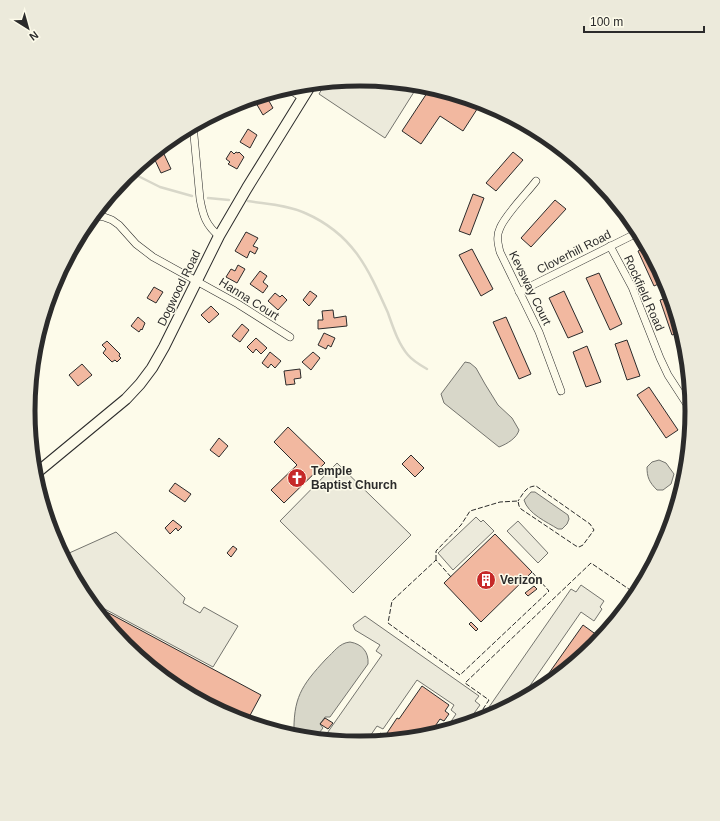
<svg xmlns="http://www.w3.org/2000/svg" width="720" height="821" font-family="Arial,sans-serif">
	<rect width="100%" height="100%" fill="#fdfbea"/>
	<g fill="#eceadb" stroke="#74746e">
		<polygon points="360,79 419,84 385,138 319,94 326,82"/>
		<polygon points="337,463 411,535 353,593 280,521"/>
		<polygon points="476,517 481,522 483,520 494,531 453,570 438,553"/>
		<polygon points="518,521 548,553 538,563 507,531"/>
		<polygon points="116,532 185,598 183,603 200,613 204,607 238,626 213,667 88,600 84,595 67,563 67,554"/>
		<polygon points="581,585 604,601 600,607 602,609 594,621 581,612 520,700 487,717 480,720 571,589 576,592"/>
		<polygon points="365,616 479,696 475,701 480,705 467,723 435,733 441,725 446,729 456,714 451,710 454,705 417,680 383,729 377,726 366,742 360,742 323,739 382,655 376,651 380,645 355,630 353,625"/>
	</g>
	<g fill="#d8d7c9" stroke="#74746e">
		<path d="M465,362l5,1 6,5 9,16 13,21 14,13 7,12c-2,8 -12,14 -20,17l-55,-44 -3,-9z"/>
		<path d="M659,460l7,3 8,11 -3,10 -8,6h-6c-8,-8 -10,-13 -10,-23l5,-5z"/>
		<path d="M531,492h4l33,23 1,4 -2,5 -5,5h-4c-11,-7 -30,-15 -34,-29z"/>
		<path d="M350,642c12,2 19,10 18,22l-38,53h-5l-5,7 3,4 -8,10 -21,-2c-1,-38 7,-50 32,-77 8,-7 13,-16 24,-17z"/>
	</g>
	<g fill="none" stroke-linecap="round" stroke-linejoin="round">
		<g stroke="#d8d7c9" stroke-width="2.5">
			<polyline points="130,172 160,187 192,196"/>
			<polyline points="208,198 229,200"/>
			<path d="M248,201c18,3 40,4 57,12 48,21 63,55 83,100 5,14 10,30 20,42 5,6 12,10 19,14"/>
		</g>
	</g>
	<g fill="#f2b8a0" stroke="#2b2b2b">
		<polygon points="431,87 481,103 463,131 440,116 421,144 402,131"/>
		<polygon points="266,96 273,108 263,115 256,103"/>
		<polygon points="248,129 257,135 250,148 240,142"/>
		<polygon points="231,151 234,154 236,152 238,153 239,152 244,157 237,169 228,164 230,162 226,159"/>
		<polygon points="513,152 523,160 496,191 486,183"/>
		<polygon points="164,154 171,169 161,173 154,158"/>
		<polygon points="473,194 484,198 470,235 459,231"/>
		<polygon points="555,200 566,209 531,247 521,238"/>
		<polygon points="246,232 258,238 253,246 258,248 255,254 250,251 247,258 235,251"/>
		<polygon points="647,247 665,281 654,286 638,251"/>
		<polygon points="472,249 493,289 481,296 459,255"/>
		<polygon points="238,265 245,269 237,283 226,277 231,269 235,271"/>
		<polygon points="260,271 267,276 263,282 268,286 263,293 250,284"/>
		<polygon points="599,273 622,324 610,330 586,278"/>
		<polygon points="154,287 163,292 156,303 147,298"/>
		<polygon points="310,291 317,296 309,306 303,300"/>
		<polygon points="564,291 583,332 568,338 549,298"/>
		<polygon points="275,293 280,297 282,295 287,300 278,310 268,301"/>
		<polygon points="671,297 682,332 672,335 660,300"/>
		<polygon points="211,306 219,314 209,323 201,315"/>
		<polygon points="333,310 334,318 346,316 347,326 318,329 318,320 323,320 322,311"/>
		<polygon points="138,317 145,323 142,330 141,329 139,332 131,326"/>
		<polygon points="506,317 531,374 519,379 493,322"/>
		<polygon points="242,324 249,330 240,342 232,336"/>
		<polygon points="324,333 335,338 331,347 328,345 326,349 318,345"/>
		<polygon points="256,338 267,348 261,354 256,349 253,353 247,347"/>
		<polygon points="627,340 640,376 627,380 615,344"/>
		<polygon points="107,341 120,354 119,356 121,358 117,362 115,360 112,362 103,353 106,349 102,345"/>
		<polygon points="587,346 601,382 586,387 573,352"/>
		<polygon points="686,347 688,368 679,351"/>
		<polygon points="270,352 281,361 275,368 271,364 268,368 262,363"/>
		<polygon points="313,352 320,358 311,370 302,362"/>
		<polygon points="82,364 92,375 78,386 69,375"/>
		<polygon points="300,369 301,378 294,379 295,384 286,385 284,371"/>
		<polygon points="649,387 678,430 666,438 637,395"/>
		<polygon points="288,427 325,463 284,503 271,490 297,465 274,442"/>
		<polygon points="219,438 228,446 219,457 210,450"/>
		<polygon points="411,455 424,468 415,477 402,464"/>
		<polygon points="175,483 191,494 185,502 169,491"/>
		<polygon points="173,520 182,527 178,531 176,528 170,534 165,528"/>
		<polygon points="495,534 532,572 481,622 444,583"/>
		<polygon points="233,546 237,549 231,557 227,553"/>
		<polygon points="534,586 537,589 528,596 525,593"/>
		<polygon points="92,604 261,695 247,721 209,701 207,703 175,686 125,645"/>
		<polygon points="471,622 478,629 476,631 469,624"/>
		<polygon points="583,625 601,638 595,645 544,687 537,690"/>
		<polygon points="422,686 449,705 445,711 449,714 444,721 440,719 429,735 425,736 374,741 380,733 385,736 397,718 399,719"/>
		<polygon points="325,718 333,723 328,729 320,724"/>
	</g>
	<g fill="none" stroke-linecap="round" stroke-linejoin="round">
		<defs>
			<g id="minor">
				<polyline points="287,88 303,98"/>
				<path d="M193,125l7,74c3,17 6,26 19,37"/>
				<path d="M536,181c-9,12 -31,34 -36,47 -4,8 -2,16 0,24l39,80 22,59"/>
				<polyline points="93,215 104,217 112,220 119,225 136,244 153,257 238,304 290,337"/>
				<polyline points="610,246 632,287 660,358 668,375 692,412"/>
				<polyline points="519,292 639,232"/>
			</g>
			<polyline id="secondary" points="34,475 126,399 140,384 152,368 164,347 219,236 247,188 312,83"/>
		</defs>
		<use href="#minor" stroke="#2b2b2b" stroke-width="8"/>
		<use href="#secondary" stroke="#2b2b2b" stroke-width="12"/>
		<use href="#minor" stroke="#fdfbea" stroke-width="7"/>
		<use href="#secondary" stroke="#fdfbea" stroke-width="10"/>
		<g stroke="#2b2b2b" stroke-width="1" stroke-dasharray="5 2" stroke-linecap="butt">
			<path d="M436,560v-9l25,-26 9,-14 30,-9 18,-1 1,5 2,3 55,37 3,1 4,-2 11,-15 -4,-6 -54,-38c-10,0 -13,8 -18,15"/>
			<polyline points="451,577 436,560 392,601 388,623 460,675 549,591 532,572"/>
			<polyline points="475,721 489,700 465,683 591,563 636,594"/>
		</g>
	</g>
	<defs>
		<symbol id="church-disc" viewBox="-11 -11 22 22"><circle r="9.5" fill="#c62828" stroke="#fdfbea"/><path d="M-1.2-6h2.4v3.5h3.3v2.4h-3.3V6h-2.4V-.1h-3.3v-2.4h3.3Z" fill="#fff"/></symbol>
		<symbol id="building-disc" viewBox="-11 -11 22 22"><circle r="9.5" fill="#c62828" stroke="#fdfbea"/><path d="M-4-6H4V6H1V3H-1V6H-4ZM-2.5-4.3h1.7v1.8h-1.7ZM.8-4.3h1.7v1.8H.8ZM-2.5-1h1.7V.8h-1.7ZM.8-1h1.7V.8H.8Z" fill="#fff"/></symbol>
	</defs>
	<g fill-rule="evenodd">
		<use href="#church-disc" x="286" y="467" width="22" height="22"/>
		<use href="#building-disc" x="475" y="569" width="22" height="22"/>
	</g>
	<g text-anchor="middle" stroke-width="3" stroke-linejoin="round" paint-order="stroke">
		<g font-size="12" fill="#2b2b2b" stroke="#fdfbea">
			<text transform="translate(574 252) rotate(-27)" y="4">Cloverhill Road</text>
			<text transform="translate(179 288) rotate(-64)" y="4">Dogwood Road</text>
			<text transform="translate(530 288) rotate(64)" y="4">Kevsway Court</text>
			<text transform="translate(644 293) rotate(66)" y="4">Rockfield Road</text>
			<text transform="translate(249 299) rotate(32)" y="4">Hanna Court</text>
		</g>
		<g font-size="12" font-weight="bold" fill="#2b2b2b" stroke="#fdfbea" text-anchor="start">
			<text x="311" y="475">Temple<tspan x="311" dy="14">Baptist Church</tspan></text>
			<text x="500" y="584">Verizon</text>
		</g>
	</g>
	<path d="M0 0H720V821H0ZM35 411a325 325 0 1 1 650 0a325 325 0 1 1-650 0Z" fill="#eceadb" fill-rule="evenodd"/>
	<path fill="none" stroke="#2b2b2b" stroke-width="5" d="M35 411a325 325 0 1 1 650 0a325 325 0 1 1-650 0Z"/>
	<g transform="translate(28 28) rotate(143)" stroke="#fdfbea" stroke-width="3" paint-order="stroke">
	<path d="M0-3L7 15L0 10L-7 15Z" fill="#2b2b2b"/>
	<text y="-6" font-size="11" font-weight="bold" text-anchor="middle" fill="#2b2b2b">N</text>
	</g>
	<path d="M584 26v6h120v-6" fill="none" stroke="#2b2b2b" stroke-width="2"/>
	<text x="590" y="26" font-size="12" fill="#2b2b2b" stroke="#fdfbea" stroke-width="3" paint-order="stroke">100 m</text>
</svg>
